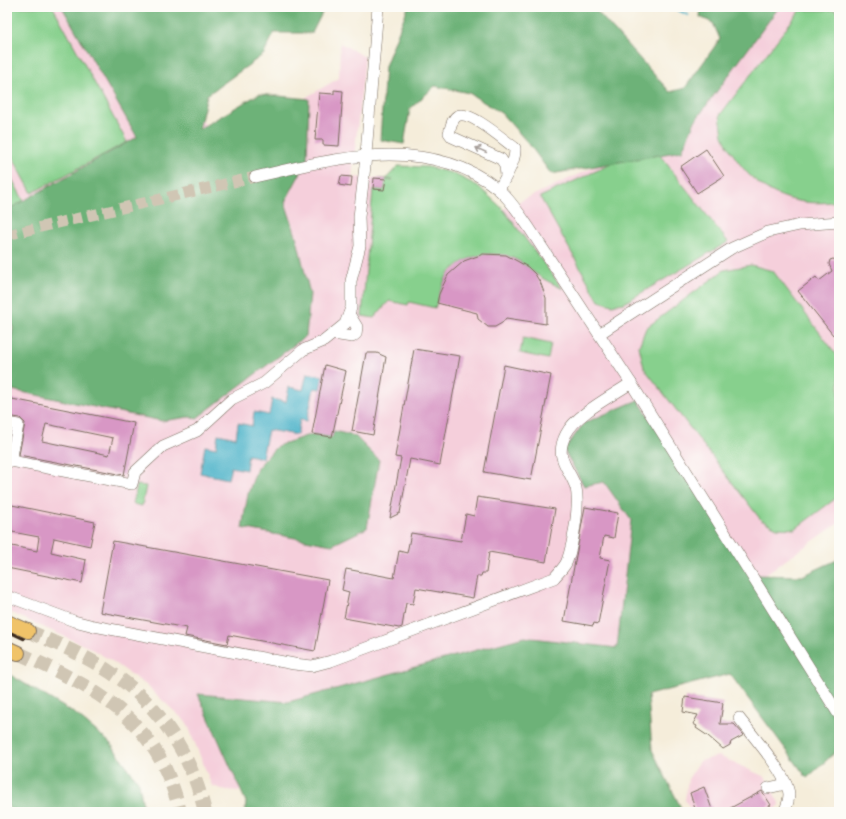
<svg xmlns="http://www.w3.org/2000/svg" width="846" height="819" font-family="Sriracha,sans-serif">
	<rect width="100%" height="100%" fill="#fdfcf7"/>
	<filter id="ink" filterUnits="userSpaceOnUse"><feTurbulence type="fractalNoise" baseFrequency=".025" numOctaves="2"/><feDisplacementMap in="SourceGraphic" scale="8" xChannelSelector="R" yChannelSelector="G"/><feConvolveMatrix kernelMatrix="1 2 1 2 8 2 1 2 1" color-interpolation-filters="sRGB"/></filter>
	<filter id="wash" filterUnits="userSpaceOnUse"><feTurbulence type="fractalNoise" baseFrequency=".012" numOctaves="4" result="noise"/><feDisplacementMap in="SourceGraphic" scale="16" xChannelSelector="R" yChannelSelector="G"/><feGaussianBlur stdDeviation="0.9" result="paint"/><feColorMatrix in="noise" values="0 0 0 0 0 0 0 0 0 0 0 0 0 0 0 0 0 1.4 0 .05"/><feComposite in="paint" operator="in"/></filter>
	<g filter="url(#wash)">
		<rect width="100%" height="100%" fill="#f5edda"/>
		<g fill="#f5cfdb">
			<polygon points="7,7 121,7 221,147 339,78 340,43 365,57 352,177 386,179 398,166 428,167 452,173 478,186 503,209 686,125 775,7 839,7 839,523 751,584 611,688 322,752 239,791 225,790 212,786 187,723 146,685 112,661 88,647 7,611"/>
			<polygon points="719,756 765,777 780,805 772,812 692,812 685,800 688,779 700,761"/>
		</g>
		<g fill="#87d08d" stroke="#617d56">
			<polygon points="16,7 53,7 127,142 32,193 7,147 7,12"/>
			<path d="M800,10h36l3,5v186c-41,7 -78,-6 -102,-41 -5,-7 -11,-16 -14,-24 -1,-7 -2,-14 -3,-21z"/>
			<polygon points="652,145 728,242 624,303 612,305 599,301 540,197"/>
			<path d="M398,166l30,1 24,6 26,13 25,23 60,80c-9,-5 -19,-9 -27,-15 -6,-4 -11,-9 -17,-13 -23,-13 -56,-7 -72,15 -6,10 -8,21 -12,32l-26,-6 -1,3 -19,-4 -15,17 -12,-2 11,-127 11,1 1,-3 -4,-1v-6h12l-13,-1h6z"/>
			<polygon points="7,170 24,201 7,210"/>
			<polygon points="751,265 773,271 839,358 839,496 795,529 777,528 761,520 644,368 639,346 646,328 724,270"/>
			<polygon points="523,338 551,344 548,359 520,353"/>
			<polygon points="137,485 146,486 142,506 133,504"/>
		</g>
		<g fill="#6db278" stroke="#546e4b">
			<polygon points="62,7 325,7 312,33 274,33 264,54 207,95 199,129 259,94 309,99 307,161 285,202 297,239 310,294 306,336 197,418 189,417 162,421 7,389 7,367 13,327 7,319 7,210 137,137"/>
			<polygon points="408,7 593,7 670,92 685,88 720,39 713,23 700,17 701,7 779,7 695,121 682,151 551,174 529,144 501,113 469,93 435,86 410,109 404,144 380,140 385,66"/>
			<polygon points="638,400 755,575 802,576 839,559 839,749 807,778 730,674 648,695 652,750 683,812 245,812 246,802 198,694 288,702 524,637 617,648 631,520 604,482 584,486 564,450 584,423"/>
			<polygon points="334,431 355,436 379,460 367,528 332,545 242,528 248,494 257,468 277,446 312,434 332,437"/>
			<polygon points="7,673 77,715 110,743 139,783 144,812 12,812 7,805"/>
		</g>
		<polygon fill="#4bb2c9" stroke="#436e74" points="307,373 323,376 320,389 314,388 307,421 300,420 297,435 268,430 262,458 248,455 246,470 231,467 228,479 200,473 205,446 216,448 218,434 236,438 238,423 252,426 254,412 269,415 272,399 286,402 289,387 303,390"/>
		<g fill="none" stroke-linecap="round" stroke-linejoin="round">
			<polyline stroke="#4bb2c9" stroke-width="2.5" points="672,7 688,15"/>
		</g>
		<g id="blocks">
			<g fill="#d897c5" fill-rule="evenodd">
				<polygon points="334,90 343,91 339,146 323,145 323,140 315,140 319,93 334,94"/>
				<polygon points="706,149 724,176 697,193 680,167"/>
				<polygon points="341,176 352,177 351,187 339,185"/>
				<polygon points="374,178 386,179 384,190 373,189"/>
				<polygon points="483,254 506,255 528,267 535,274 541,284 546,298 546,324 506,318 502,323 495,327 488,327 478,319 477,313 437,303 439,294 448,275 464,261"/>
				<polygon points="833,259 839,261 839,330 833,335 798,291 816,277 819,281 832,271 829,264 830,260"/>
				<polygon points="414,349 460,356 440,465 410,459 400,513 390,518 401,458 395,457"/>
				<polygon points="366,353 377,353 386,357 373,435 352,431"/>
				<polygon points="325,365 346,371 332,437 312,434"/>
				<polygon points="504,365 551,375 531,480 484,472"/>
				<path d="M7,398l127,25 -10,52 -105,-20 6,-32 -5,-5 -13,-2zM46,424l67,14 -4,17 -67,-14z"/>
				<polygon points="477,497 555,509 546,562 489,552 486,573 482,573 481,576 477,576 473,598 416,588 413,604 406,603 402,627 399,628 344,618 349,592 342,590 346,569 394,578 399,551 407,553 411,533 461,541 466,514 474,516"/>
				<polygon points="12,505 95,522 90,546 54,538 51,552 86,560 82,583 7,568 7,545 37,551 39,537 7,531"/>
				<polygon points="585,507 618,513 614,538 604,536 600,558 610,560 598,624 594,623 593,626 564,621"/>
				<polygon points="113,541 328,580 315,651 229,635 227,644 185,636 187,628 100,612"/>
				<polygon points="685,697 723,703 720,724 734,724 744,735 731,742 730,745 723,749 708,736 696,728 697,726 693,724 698,715 683,712"/>
				<polygon points="704,787 713,812 696,812 690,793"/>
				<polygon points="762,791 771,805 758,812 723,812"/>
			</g>
		</g>
	</g>
	<g filter="url(#ink)">
		<use href="#blocks" fill-opacity="0" stroke="#7c6e60" stroke-width="1"/>
		<g fill="none" stroke-linecap="round" stroke-linejoin="round">
			<polyline stroke="#d0c6b4" stroke-width="11" stroke-dasharray="11 5.5" stroke-linecap="butt" points="7,235 255,177"/>
			<g stroke="#d0c6b4" stroke-width="14" stroke-dasharray="14 7" stroke-linecap="butt">
				<path d="M28,631c28,12 56,24 82,41 49,31 82,84 95,140"/>
				<path d="M18,653c80,36 140,66 162,159"/>
			</g>
			<defs>
				<g id="minor">
					<path d="M255,177c78,-19 174,-43 243,12 13,11 23,27 32,40l101,154 208,332"/>
					<path d="M499,190c6,-13 17,-28 16,-42 -10,-7 -46,-39 -58,-32 -5,3 -6,11 -8,17l3,4 49,22 4,6 1,10"/>
					<polyline points="333,334 352,337 356,334 357,327 349,314"/>
					<polyline points="599,334 732,248 768,232 800,225 839,222"/>
					<polyline points="7,423 18,425 11,461 132,484 135,472 163,446 197,431 232,399 264,383 303,350 324,341 345,324 351,308 351,281 360,246 359,217 365,166 378,7"/>
					<path d="M7,596l67,25 20,5 200,38 18,2 19,-5 223,-83c4,-5 11,-11 13,-17 6,-17 13,-56 9,-73 -6,-20 -23,-29 -10,-54 10,-20 46,-38 65,-51"/>
					<path d="M739,718c13,17 48,56 50,76 0,7 -2,12 -5,18"/>
					<polyline points="768,788 786,784"/>
				</g>
				<g id="major">
					<polyline points="7,622 28,631"/>
					<polyline points="7,648 18,653"/>
				</g>
			</defs>
			<use href="#minor" stroke="#7c6e60" stroke-width="12"/>
			<use href="#major" stroke="#7c6e60" stroke-width="16"/>
			<use href="#minor" stroke="#fff" stroke-width="11"/>
			<use href="#major" stroke="#f0c369" stroke-width="14"/>
			<polyline stroke="#3b2a1e" stroke-width="2.5" points="7,631 24,639"/>
		</g>
		<defs><path id="oneway-shaft" d="M-6 0H5M1.5-3L5.5 0L1.5 3" fill="none" stroke-width="1.6" stroke-linecap="round" stroke-linejoin="round"/></defs>
		<use stroke="#a79f9a" href="#oneway-shaft" transform="translate(481 150) rotate(-155)"/>
	</g>
	<rect width="846" height="819" fill="none" stroke="#fdfcf7" stroke-width="24"/>
</svg>
